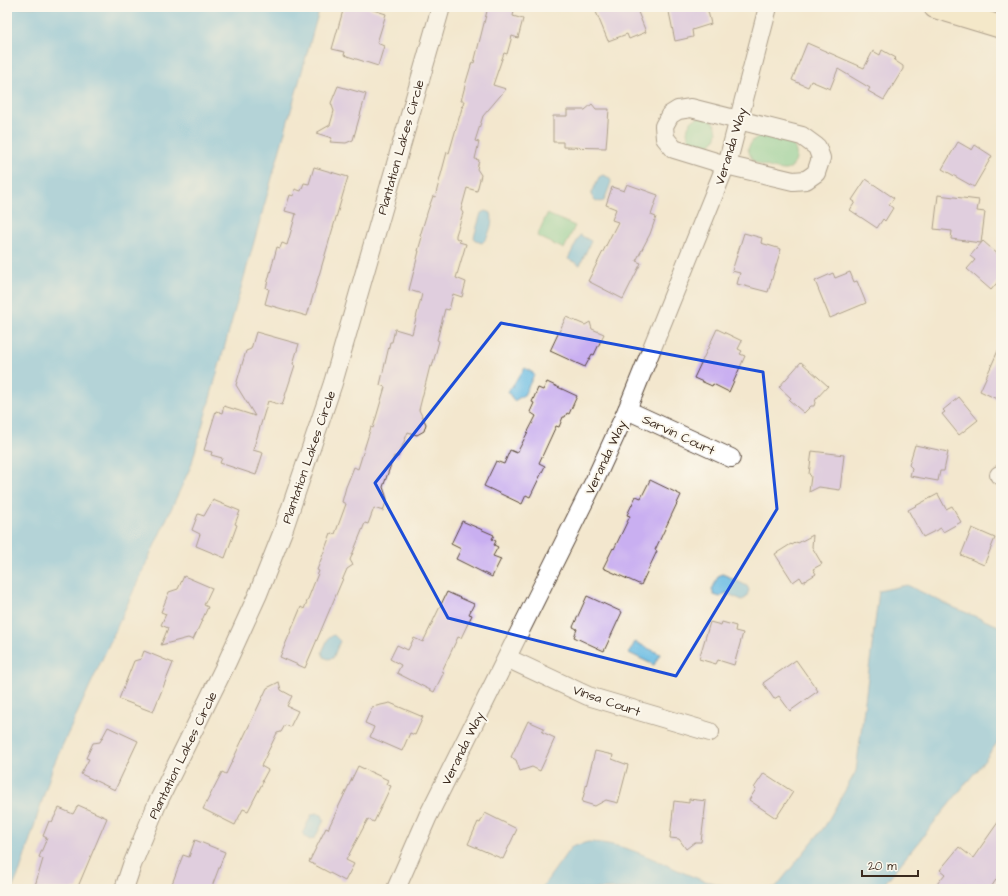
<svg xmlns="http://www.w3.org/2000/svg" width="1008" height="896" font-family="'Architects Daughter',sans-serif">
	<rect width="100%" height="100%" fill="#fbf7ec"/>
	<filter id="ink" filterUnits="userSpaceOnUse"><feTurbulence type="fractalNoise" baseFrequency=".025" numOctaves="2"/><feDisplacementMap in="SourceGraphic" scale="8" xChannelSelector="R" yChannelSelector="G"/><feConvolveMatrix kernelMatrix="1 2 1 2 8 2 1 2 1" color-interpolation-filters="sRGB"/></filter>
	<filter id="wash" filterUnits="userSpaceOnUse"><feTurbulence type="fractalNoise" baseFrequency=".012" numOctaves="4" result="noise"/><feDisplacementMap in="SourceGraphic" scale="16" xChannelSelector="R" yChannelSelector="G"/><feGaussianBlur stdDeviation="0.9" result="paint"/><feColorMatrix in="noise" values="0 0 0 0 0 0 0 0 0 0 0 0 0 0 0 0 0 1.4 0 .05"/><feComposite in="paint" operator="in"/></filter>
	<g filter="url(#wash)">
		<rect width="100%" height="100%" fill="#f3e7ce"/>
		<g fill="#77cc90" stroke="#597b57">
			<circle cx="702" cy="132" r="15"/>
			<path d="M761,135l29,7c9,7 9,24 -4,28 -5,1 -26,-5 -31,-8 -4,-3 -6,-9 -7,-14l5,-8z"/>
			<polygon points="547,214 575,226 564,249 537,236"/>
		</g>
		<g fill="#67bbe3" stroke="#517280">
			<polygon points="7,7 320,7 191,466 53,766 20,871 12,889 7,889"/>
			<path d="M603,175l7,3 1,4 -7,19c-6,2 -9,0 -13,-6l8,-18z"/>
			<path d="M485,211l6,2c3,7 -2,25 -9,30l-6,-2 -2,-4 7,-24z"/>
			<polygon points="580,235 591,241 580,265 568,259"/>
			<polygon points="525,368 533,373 534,375 524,395 514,401 508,392"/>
			<polygon points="723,574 747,586 749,590 746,598 742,600 726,593 720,597 714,595 712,590 718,576"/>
			<polygon points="907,585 950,606 1001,627 1001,737 985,760 880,889 768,889 776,887 825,826 856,771 879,591"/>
			<polygon points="334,635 340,641 333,658 328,659 324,657 322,652 329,637"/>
			<polygon points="635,642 660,654 654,665 629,653"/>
			<polygon points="316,813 322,815 324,820 315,838 310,840 305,837 303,832 312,814"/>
			<path d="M588,842c42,1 72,22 111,37 12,4 26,7 39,10h-197l30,-42z"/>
		</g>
		<g id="blocks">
			<g fill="#c9aff1">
				<polygon points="344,7 364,7 386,14 377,43 384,46 378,66 344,55 345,52 332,49"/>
				<polygon points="488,7 515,7 513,16 523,19 518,38 512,36 507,54 504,53 493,85 506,89 483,116 475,141 479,142 475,159 479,160 477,169 481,175 477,191 467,188 461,210 463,213 456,235 456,238 460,240 459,242 466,244 456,278 466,282 462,297 453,294 449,310 445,309 437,340 439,341 432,367 430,366 419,410 426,424 424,431 417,435 408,432 398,457 394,456 383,487 387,499 383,511 374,508 368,524 365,523 350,560 353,565 347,569 305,668 280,657 301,607 304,609 319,571 317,570 331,533 335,534 346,504 342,502 346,487 354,467 358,469 371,427 373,428 385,387 380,385 390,342 392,342 395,329 412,334 422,294 409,290 419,251 418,251 422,237 420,236 428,210 433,196 435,197 447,152 449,153 464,101 461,101 466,82 472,62 474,63"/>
				<polygon points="594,7 636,7 646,32 629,39 627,34 608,41"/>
				<polygon points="668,7 707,7 711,24 692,30 693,37 675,41"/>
				<polygon points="807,43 864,68 873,51 880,55 882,50 896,58 894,60 903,66 903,69 884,100 868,91 870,88 838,69 830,89 811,81 808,87 792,80"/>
				<polygon points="338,86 366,94 353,140 346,143 330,142 332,138 316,133 330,125 334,111 331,103"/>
				<polygon points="592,104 596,109 609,109 606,148 563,147 563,142 553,142 553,116 567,116 567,110 585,110"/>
				<polygon points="958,142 972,150 975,145 992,156 974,187 942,169"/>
				<polygon points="314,167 348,177 307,316 265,304 269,289 266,288 277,247 280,248 282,243 287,245 296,214 285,211 290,195 294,196 295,189 301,191 304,183 309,184"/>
				<polygon points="866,179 894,198 889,205 893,208 885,221 883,219 877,228 850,210 855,202 852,200"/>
				<polygon points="627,184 658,195 651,215 656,217 650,234 636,261 641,263 623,299 588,281 618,222 612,220 616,209 606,205 612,187 624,191"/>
				<polygon points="938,195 979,200 977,211 985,212 981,243 951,239 952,231 934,229"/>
				<polygon points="744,233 762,238 761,243 781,249 768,292 737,284 740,273 732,271"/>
				<polygon points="983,241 1001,257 1001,278 991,290 967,269 975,260 970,256"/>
				<polygon points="850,272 854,282 857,281 866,303 830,318 815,281 833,273 835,278"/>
				<polygon points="566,317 585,325 590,322 592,329 604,334 594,355 592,354 585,367 550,351"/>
				<polygon points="717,329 742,341 738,349 742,351 740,354 745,356 729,392 713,384 712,386 694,378"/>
				<polygon points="256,332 299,344 293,364 295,365 282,405 268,401 253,450 263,453 256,475 220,463 222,458 211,455 212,452 204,450 216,411 222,413 224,406 255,416 236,385 246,351 251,349"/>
				<polygon points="1001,344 1001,401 980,391"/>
				<polygon points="801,362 828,386 816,399 814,406 811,406 804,413 789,400 791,398 779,387"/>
				<polygon points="547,382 577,396 569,414 567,413 565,417 563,417 559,427 556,426 539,463 545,466 530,497 526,495 522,504 484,486 496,461 504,464 510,450 517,453 536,416 530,412 534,403 532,402 538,388 543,390"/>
				<polygon points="959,397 978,420 959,435 942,414 945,412 943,410"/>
				<polygon points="915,445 948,452 944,471 940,471 938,481 910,476 912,468 909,465"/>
				<polygon points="812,451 844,455 840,490 819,487 809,492 811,476 809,474"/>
				<polygon points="650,480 681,495 655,550 657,551 641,585 603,568 613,548 614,549 630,516 627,515 636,496 641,498"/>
				<polygon points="938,494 946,509 952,506 961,522 943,532 941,528 923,537 908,510"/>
				<polygon points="213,500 240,511 235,524 237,525 225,558 196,546 200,534 192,530 198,514 204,516"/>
				<polygon points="462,521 494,535 492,539 496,541 494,545 498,547 493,556 501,559 492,577 456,559 461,549 451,544"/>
				<polygon points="972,528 995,538 984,565 961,555"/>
				<polygon points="813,535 812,547 822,564 813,569 816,574 803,582 800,577 793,582 775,554 791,544 792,545 797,542 798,543"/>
				<polygon points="184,576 212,588 204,605 208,607 193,640 188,638 161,645 168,628 161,625 166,614 161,612 169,592 178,589"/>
				<polygon points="447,592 474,604 469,614 472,615 461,638 458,637 442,671 444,672 434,692 397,673 401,665 390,659 397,645 408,650 414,638 423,642"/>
				<polygon points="587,596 622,612 604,651 574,637 577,629 573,627"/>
				<polygon points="710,622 721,625 722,622 736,626 735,631 743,633 734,665 718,660 716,664 699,659"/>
				<polygon points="144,651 173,663 153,712 119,699 134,661 141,659"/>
				<polygon points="796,660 818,691 790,711 779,696 774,699 763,683"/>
				<polygon points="279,682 281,690 292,696 287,706 298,711 290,727 285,725 281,732 277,733 261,766 268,770 262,781 263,782 248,811 243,809 235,825 203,809 222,772 226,774 267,688"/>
				<polygon points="390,703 423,717 415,735 410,733 402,751 370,737 374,727 365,723 372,707"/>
				<polygon points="528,721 544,728 542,732 555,738 540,771 532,767 520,771 516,760 511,757"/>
				<polygon points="108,727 138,741 115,790 81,774 89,759 86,758 93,743 100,742"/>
				<polygon points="595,751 613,755 612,759 628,765 618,803 606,800 595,806 582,802"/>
				<polygon points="358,766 388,780 386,784 391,786 374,822 368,819 346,860 354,864 345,881 309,862 326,828 328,829"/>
				<polygon points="764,773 793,792 776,818 749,800 756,789 754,788"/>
				<polygon points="689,799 706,801 701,842 695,842 686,849 679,839 670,838 674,801 689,803"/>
				<polygon points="78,805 107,818 77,889 34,889 43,859 39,857 47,838 43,836 49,821 52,822 59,808 73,814"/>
				<polygon points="485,813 517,829 503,859 468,844 478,822 480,823"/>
				<polygon points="1001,818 1001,872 990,889 933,889 945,874 940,870 959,847 973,858"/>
				<polygon points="195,840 225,852 211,889 170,889 183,855 189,857"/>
			</g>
		</g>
	</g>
	<g filter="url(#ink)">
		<use href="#blocks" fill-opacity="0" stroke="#574638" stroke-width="1"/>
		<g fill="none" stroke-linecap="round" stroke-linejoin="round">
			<defs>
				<g id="street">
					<polygon points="691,108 802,136 817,147 821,158 816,173 806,180 793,181 726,165 674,149 665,138 664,126 670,115 678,110"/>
					<polyline points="627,410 731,458"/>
					<polyline points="999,475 1001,475"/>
					<polyline points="507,658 588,696 710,732"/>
					<polyline points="124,889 132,865 157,804 227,662 258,594 283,531 333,383 441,7"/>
					<polyline points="396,889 428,816 594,482 627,410 729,157 768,7"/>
				</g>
				<polyline id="secondary" points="935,7 1001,27"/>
			</defs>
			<use href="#street" stroke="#574638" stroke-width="20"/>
			<use href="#secondary" stroke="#574638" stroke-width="24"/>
			<use href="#street" stroke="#fff" stroke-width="18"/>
			<use href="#secondary" stroke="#f7e8c3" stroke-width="22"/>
		</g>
	</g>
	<path d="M0 0H1008V896H0ZM501,323l262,49 14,137 -101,167 -228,-58 -73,-135z" fill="#f3e7ce" fill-opacity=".55" fill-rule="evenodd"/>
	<path fill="none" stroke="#1d4ed8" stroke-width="3" stroke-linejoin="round" d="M501,323l262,49 14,137 -101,167 -228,-58 -73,-135z"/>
	<g text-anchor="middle" stroke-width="4" stroke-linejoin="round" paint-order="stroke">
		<g font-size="13" fill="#3b2a1e" stroke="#fbf7ec">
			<text transform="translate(730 146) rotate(-73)" y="5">Veranda Way</text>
			<text transform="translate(400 147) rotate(-74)" y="5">Plantation Lakes Circle</text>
			<text transform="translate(679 434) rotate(25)" y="5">Sarvin Court</text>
			<text transform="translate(308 457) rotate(-71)" y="5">Plantation Lakes Circle</text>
			<text transform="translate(605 457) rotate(-65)" y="5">Veranda Way</text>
			<text transform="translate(607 700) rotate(19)" y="5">Vinsa Court</text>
			<text transform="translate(462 748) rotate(-64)" y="5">Veranda Way</text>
			<text transform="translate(182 755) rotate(-64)" y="5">Plantation Lakes Circle</text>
		</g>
	</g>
	<rect width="1008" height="896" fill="none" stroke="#fbf7ec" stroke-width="24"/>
	<path d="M862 870v6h56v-6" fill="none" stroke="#3b2a1e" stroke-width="2"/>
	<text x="868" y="870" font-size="12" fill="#3b2a1e" stroke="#fbf7ec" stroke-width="3" paint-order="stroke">20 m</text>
</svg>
